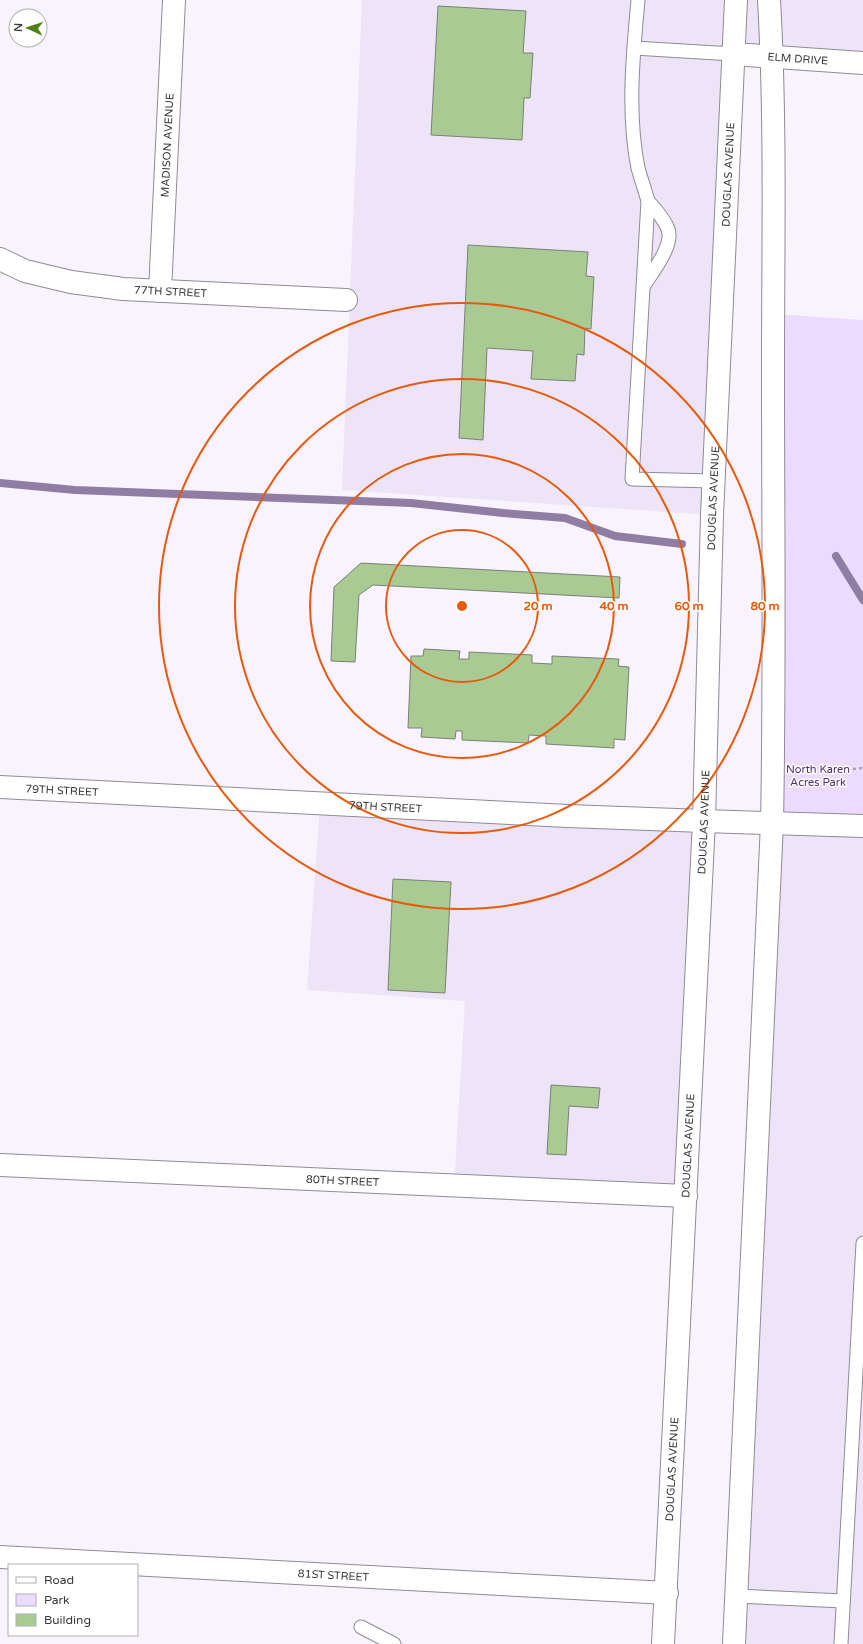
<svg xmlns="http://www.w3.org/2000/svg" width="863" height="1644" font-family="'Varela Round',sans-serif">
	<rect width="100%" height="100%" fill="#f9f3ff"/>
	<g fill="#ede5f7">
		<polygon points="362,0 863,0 863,63 733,54 712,515 342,490"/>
		<polygon points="320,803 704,821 686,1196 454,1186 465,1001 307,990"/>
		<polygon points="772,823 863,826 863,1644 734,1644"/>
	</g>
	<polygon fill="#ecdbff" points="773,314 863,320 863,826 772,823"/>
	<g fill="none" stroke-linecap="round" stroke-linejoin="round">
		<g stroke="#907da4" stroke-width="8">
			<polyline points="0,483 75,490 411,503 503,513 565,518 615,536 682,544"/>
			<polyline points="836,556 863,600"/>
		</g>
	</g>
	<g fill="#aaca94" stroke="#7a8076">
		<polygon points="438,6 526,11 523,53 533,53 530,98 524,98 522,140 431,135"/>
		<polygon points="468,245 588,252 586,276 594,277 591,329 585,328 584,355 577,354 575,381 531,379 533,351 487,348 483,440 459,438"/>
		<polygon points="361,563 620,577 619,598 373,585 359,595 355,662 331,661 334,587"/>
		<polygon points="424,649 460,651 459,659 469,659 469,652 532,655 532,663 552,664 552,656 619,659 618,666 629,667 625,740 614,739 614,748 546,744 546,736 529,735 528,743 462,740 462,731 456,731 455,739 421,737 422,728 408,728 411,656 423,656"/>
		<polygon points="393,879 451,882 445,993 388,990"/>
		<polygon points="551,1085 600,1088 598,1108 569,1106 566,1155 547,1154"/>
	</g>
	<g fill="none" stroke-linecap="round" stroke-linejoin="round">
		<defs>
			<g id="lane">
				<path d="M638,0c-5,55 -11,113 0,168 3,11 7,22 10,33l-16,278 81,2"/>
				<polyline points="634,48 733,54"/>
				<path d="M645,284c8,-13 29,-39 23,-55 -4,-11 -13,-20 -20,-28"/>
				<polyline points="736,1596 843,1601"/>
				<polyline points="361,1627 394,1644"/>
				<polyline points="841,1644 863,1243"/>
			</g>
			<g id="street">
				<path id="s1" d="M733,54l130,9"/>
				<path id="s2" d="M0,259l25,12 46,11 52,7 223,11"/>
				<path id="s3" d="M160,291l14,-291"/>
				<path id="s4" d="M0,787l568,29 136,5 159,5"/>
				<path id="s5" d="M0,1165l686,31"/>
				<path id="s6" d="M0,1557l667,36"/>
			</g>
			<g id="primary">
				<path id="s7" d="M663,1644l41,-823 8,-306 24,-515"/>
				<path d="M734,1644l38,-821c3,-151 1,-303 1,-455 0,-122 3,-246 -4,-368"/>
			</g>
		</defs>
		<use href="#lane" stroke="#8f8a95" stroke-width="15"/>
		<use href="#street" stroke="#8f8a95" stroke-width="24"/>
		<use href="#primary" stroke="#8f8a95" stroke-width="24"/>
		<polyline stroke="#a6a2ab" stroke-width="2.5" stroke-dasharray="3 3" stroke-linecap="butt" points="841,770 863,768"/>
		<use href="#lane" stroke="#fff" stroke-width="13"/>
		<use href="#street" stroke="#fff" stroke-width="22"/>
		<use href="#primary" stroke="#fff" stroke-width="22"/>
	</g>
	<g fill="none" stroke="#e8590c" stroke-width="2">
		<circle cx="462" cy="606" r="76"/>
		<circle cx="462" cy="606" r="152"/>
		<circle cx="462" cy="606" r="227"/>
		<circle cx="462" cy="606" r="303"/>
	</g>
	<g text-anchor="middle" stroke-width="3" stroke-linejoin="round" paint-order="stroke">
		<g font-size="11" fill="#39373b" stroke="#fff">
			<text dy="4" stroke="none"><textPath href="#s1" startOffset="65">ELM DRIVE</textPath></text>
			<text dy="4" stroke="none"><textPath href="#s3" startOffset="146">MADISON AVENUE</textPath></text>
			<text dy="4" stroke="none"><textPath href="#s7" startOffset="1471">DOUGLAS AVENUE</textPath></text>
			<text dy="4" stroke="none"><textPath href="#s2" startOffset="175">77TH STREET</textPath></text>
			<text dy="4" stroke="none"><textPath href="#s7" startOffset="1147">DOUGLAS AVENUE</textPath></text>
			<text dy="4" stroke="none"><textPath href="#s4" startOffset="62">79TH STREET</textPath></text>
			<text dy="4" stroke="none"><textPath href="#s4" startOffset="386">79TH STREET</textPath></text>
			<text dy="4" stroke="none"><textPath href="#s7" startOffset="823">DOUGLAS AVENUE</textPath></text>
			<text dy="4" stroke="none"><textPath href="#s7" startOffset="499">DOUGLAS AVENUE</textPath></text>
			<text dy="4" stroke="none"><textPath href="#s5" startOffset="343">80TH STREET</textPath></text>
			<text dy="4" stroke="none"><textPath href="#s7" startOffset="175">DOUGLAS AVENUE</textPath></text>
			<text dy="4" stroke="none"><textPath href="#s6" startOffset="334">81ST STREET</textPath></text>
		</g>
		<g font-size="11" fill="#533071" stroke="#fff">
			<text x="818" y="773">North Karen<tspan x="818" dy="13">Acres Park</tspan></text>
		</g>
	</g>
	<circle cx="462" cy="606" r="6" fill="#e8590c" stroke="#fff" stroke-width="2"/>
	<g font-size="12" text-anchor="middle" font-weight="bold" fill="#e8590c" stroke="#fff" stroke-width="3" stroke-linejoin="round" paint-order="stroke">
		<text x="538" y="610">20 m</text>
		<text x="614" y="610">40 m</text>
		<text x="689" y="610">60 m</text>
		<text x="765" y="610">80 m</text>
	</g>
	<rect x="8" y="1564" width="130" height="72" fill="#ffffff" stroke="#b0afb1"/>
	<rect x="16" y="1577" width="20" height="6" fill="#ffffff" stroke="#b0afb1"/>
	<text x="44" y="1584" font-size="12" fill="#39373b">Road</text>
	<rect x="16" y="1594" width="20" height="12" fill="#ecdbff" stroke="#b0afb1"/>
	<text x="44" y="1604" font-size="12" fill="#39373b">Park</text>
	<rect x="16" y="1614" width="20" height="12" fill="#aaca94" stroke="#b0afb1"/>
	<text x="44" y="1624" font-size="12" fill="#39373b">Building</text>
	<g transform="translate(28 28) rotate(273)"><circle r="19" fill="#ffffff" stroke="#b0afb1"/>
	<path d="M0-3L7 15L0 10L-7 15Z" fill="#4e8217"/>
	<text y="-6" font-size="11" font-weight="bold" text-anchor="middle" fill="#39373b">N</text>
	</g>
</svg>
